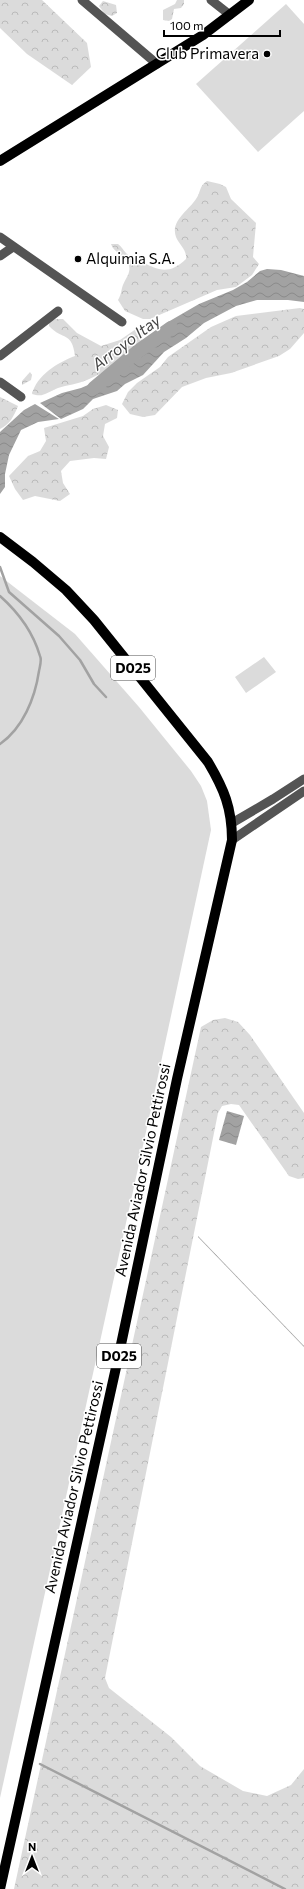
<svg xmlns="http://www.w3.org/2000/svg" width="304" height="1889" font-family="Commissioner,sans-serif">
	<defs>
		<pattern id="forest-crowns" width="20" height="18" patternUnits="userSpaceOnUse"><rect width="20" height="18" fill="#dbdbdb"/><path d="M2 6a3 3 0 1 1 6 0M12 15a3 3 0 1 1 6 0" fill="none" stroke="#bababa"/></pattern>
		<pattern id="water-waves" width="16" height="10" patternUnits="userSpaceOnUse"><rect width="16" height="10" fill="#a2a2a2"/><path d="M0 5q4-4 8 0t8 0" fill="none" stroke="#8a8a8a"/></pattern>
	</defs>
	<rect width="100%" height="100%" fill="#fff"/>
	<g fill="#dbdbdb">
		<polygon points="286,4 304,24 304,111 258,152 196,84"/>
		<polygon points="0,576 75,634 139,707 191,771 201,786 207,801 211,830 149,1118 0,1798"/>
		<polygon points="264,657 276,672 246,693 235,677"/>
	</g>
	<g fill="url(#forest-crowns)">
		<polygon points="0,0 42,0 87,43 91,67 72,85 27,54 0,28"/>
		<polygon points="177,0 184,0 184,4 181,8 174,9 172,19 169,21 163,20 163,10 175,4"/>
		<polygon points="103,1 116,5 117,13 112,16 105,14 99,6"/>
		<path d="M207,181l13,3 6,3 5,12 25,24 -3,34 6,7 -7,11 -16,12 -19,3 -67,29h-7l-18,-8 -7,-11c3,-5 3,-8 4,-12 3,-11 14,-18 2,-30 -5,-6 -10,-6 -13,-14h7c4,3 5,6 8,9 3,4 10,6 14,8 19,10 29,14 46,-2 1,-10 -7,-14 -10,-22 -6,-16 13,-27 20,-38 5,-7 3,-13 11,-18z"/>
		<polygon points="300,308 304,309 304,333 290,349 279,356 231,373 206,378 182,387 155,415 143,417 130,414 122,404 128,392 137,383 160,367 168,357 211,327 236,316"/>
		<path d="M56,319h7l14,14 24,13 19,-6 16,-11h6c1,5 1,11 -1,15 -7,13 -40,30 -54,36 -9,4 -20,5 -29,8 -11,4 -14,10 -26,6 5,-19 25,-31 43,-38 -3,-25 -12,-15 -26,-30v-6z"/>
		<polygon points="30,372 32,375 31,380 22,385 22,381"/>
		<path d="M0,397l18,9c-4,10 -8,18 -18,23z"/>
		<polygon points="106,405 118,410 117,418 105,424 103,436 109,447 106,459 94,458 70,461 61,471 63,483 70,494 60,501 35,496 23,500 15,489 9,476 28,456 40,451 46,441 44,428 83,416 93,409"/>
		<polygon points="225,1018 238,1022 250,1035 304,1113 304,1178 298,1179 289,1176 239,1105 231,1104 222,1106 218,1113 105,1678 109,1688 171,1737 200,1766 243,1791 267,1796 291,1785 304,1769 304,1889 14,1889 201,1027 213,1020"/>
	</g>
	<g fill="url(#water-waves)">
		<polygon points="267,269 281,270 304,276 304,302 288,300 257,300 236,306 204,323 186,338 164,352 143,375 125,384 117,391 93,399 83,409 61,419 40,403 62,393 81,388 123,370 145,354 168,322 199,304 233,290 247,282 260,271"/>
		<polygon points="35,404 59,419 38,422 21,430 9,455 5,474 5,487 0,494 0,432 24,410"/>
		<polygon points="227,1111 244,1116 236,1145 219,1140"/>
		<polygon points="198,1236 304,1346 304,1347 198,1237"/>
	</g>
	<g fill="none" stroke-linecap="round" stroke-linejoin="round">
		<g stroke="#a2a2a2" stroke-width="2.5">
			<polyline points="0,567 9,592 59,636 80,660 94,684 106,697"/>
			<path d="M0,596c18,16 33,36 40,60 2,4 0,10 -1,15 -4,27 -16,57 -39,73"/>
			<polyline points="40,1764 285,1889"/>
		</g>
		<polyline stroke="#a2a2a2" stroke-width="14" points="94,388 137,352 171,328"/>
		<g stroke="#545454" stroke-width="9">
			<polyline points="82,0 157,64"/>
			<polyline points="211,0 230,15"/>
			<polyline points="0,237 122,322"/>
			<polyline points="0,256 13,247"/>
			<polyline points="0,356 58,311"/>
			<polyline points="0,382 21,397"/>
			<polyline points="232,823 273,799 304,779"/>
			<polyline points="232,840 304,791"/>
		</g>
		<g stroke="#000" stroke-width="10">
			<polyline points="0,161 203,35 249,0"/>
			<path d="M0,537l33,25 33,28 28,30 114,142c16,27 24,46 24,78l-55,239 -58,275 -119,535"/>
		</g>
	</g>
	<g fill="#000" stroke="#fff" stroke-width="1.5">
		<circle cx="267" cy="54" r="4"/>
		<circle cx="78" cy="259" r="4"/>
	</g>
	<g text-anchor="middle" stroke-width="3" stroke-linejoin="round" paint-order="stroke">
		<g fill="#fff" stroke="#4c4c4c" stroke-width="1">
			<rect x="111" y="656" width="44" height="24" rx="3"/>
			<rect x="97" y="1344" width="44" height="24" rx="3"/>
		</g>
		<g font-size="14" font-weight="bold" fill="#000">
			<text x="133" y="673">D025</text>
			<text x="119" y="1361">D025</text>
		</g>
		<g font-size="15" fill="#000" stroke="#fff" text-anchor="end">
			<text x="259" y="59">Club Primavera</text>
			<text x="86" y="264" text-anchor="start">Alquimia S.A.</text>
		</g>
		<g font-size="15" fill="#000" stroke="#fff">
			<text transform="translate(143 1170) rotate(-78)" y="5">Avenida Aviador Silvio Pettirossi</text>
			<text transform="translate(74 1487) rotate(-77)" y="5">Avenida Aviador Silvio Pettirossi</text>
		</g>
		<g font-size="16" font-style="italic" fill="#434343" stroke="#fff">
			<text transform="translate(126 342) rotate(-37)" y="6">Arroyo Itay</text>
		</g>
	</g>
	<g transform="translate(32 1857)" stroke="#ffffff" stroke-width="3" paint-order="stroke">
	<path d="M0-3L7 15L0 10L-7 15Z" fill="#000000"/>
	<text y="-6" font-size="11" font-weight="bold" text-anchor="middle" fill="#000000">N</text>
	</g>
	<path d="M164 30v6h116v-6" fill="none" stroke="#000000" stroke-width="2"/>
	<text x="170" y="30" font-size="12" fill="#000000" stroke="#ffffff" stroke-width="3" paint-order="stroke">100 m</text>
</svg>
